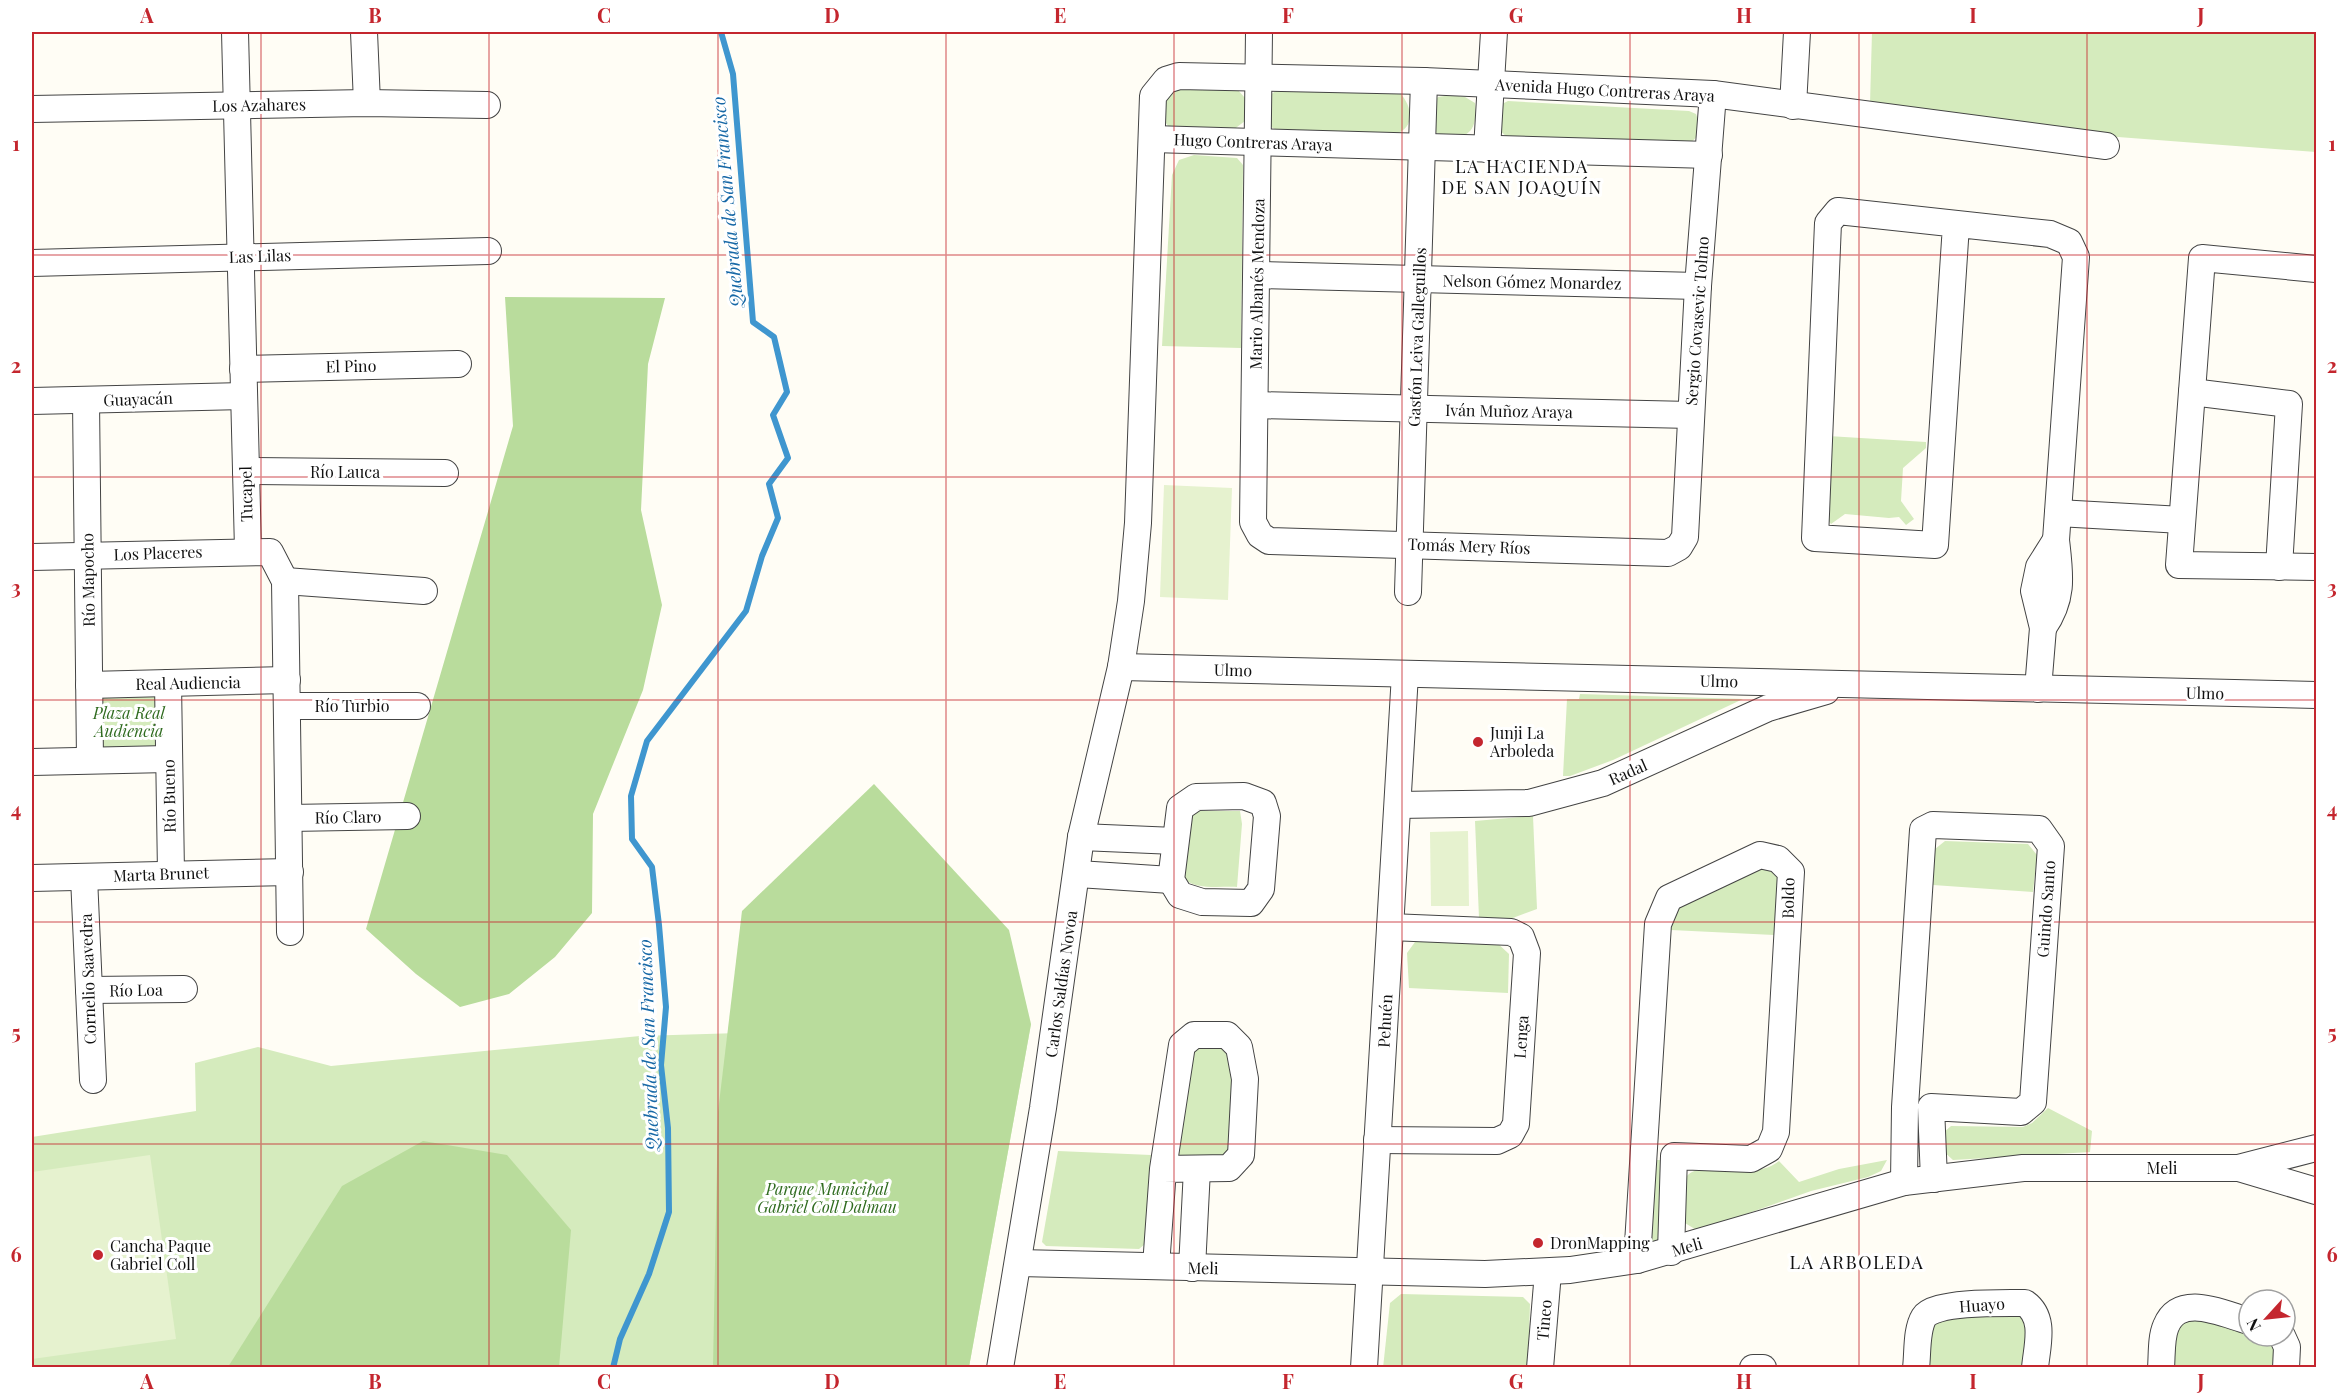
<svg xmlns="http://www.w3.org/2000/svg" width="2348" height="1399" font-family="'Playfair Display',serif">
	<rect width="100%" height="100%" fill="#fffdf5"/>
	<g fill="#d5ebbd">
		<polygon points="1872,32 2316,32 2316,152 2105,136 1870,104"/>
		<path d="M1171,88h65l10,11 -1,22 -12,9 -62,-2c-14,-9 -9,-30 0,-40z"/>
		<path d="M1280,88l120,5c12,13 16,35 -5,41l-120,-5 -6,-3 -2,-29z"/>
		<path d="M1451,95l14,2 10,6c4,32 -12,40 -41,29l-1,-28 5,-7z"/>
		<path d="M1508,101l181,10 7,3c4,10 6,21 -5,28l-184,-5 -10,-9 5,-24z"/>
		<polygon points="1194,155 1237,158 1243,165 1241,348 1162,346 1172,175 1179,160"/>
		<polygon points="1828,436 1926,442 1926,448 1903,468 1901,501 1914,519 1906,525 1899,517 1889,518 1845,514 1831,524 1824,515"/>
		<rect x="97" y="694" width="64" height="56"/>
		<polygon points="1580,694 1743,699 1613,760 1570,776 1563,776 1567,699 1579,699"/>
		<path d="M1195,811h45l2,13 -5,63c-17,-1 -44,4 -56,-11l10,-61z"/>
		<polygon points="1533,816 1537,909 1510,919 1479,918 1475,821"/>
		<polygon points="1945,841 2028,844 2037,855 2033,892 1933,885 1935,849"/>
		<polygon points="1760,868 1772,871 1779,879 1774,935 1671,930 1672,912 1677,907"/>
		<polygon points="1495,941 1509,954 1508,993 1409,988 1407,953 1415,942"/>
		<polygon points="1031,1024 969,1367 32,1368 32,1137 196,1111 195,1063 258,1047 331,1066 640,1036"/>
		<polygon points="1224,1041 1234,1058 1228,1155 1176,1158 1193,1044"/>
		<polygon points="2048,1108 2092,1131 2090,1152 1953,1160 1943,1151 1943,1133 1951,1126 2023,1127 2032,1123"/>
		<polygon points="1058,1151 1151,1155 1145,1244 1139,1249 1046,1246 1042,1242"/>
		<polygon points="1652,1160 1663,1160 1659,1243 1649,1242"/>
		<path d="M1887,1160l-6,11 -13,6 -57,14 -113,40 -13,-8 2,-47c12,-17 68,6 92,-15l20,21 40,-13z"/>
		<polygon points="1401,1294 1523,1297 1530,1304 1528,1367 1383,1368 1390,1303"/>
		<polygon points="2022,1311 2028,1316 2026,1367 1927,1367 1928,1327 1939,1320"/>
		<polygon points="2191,1317 2249,1332 2249,1336 2266,1336 2274,1351 2272,1367 2173,1368 2177,1327"/>
	</g>
	<g fill="#b9dc9c">
		<polygon points="505,297 665,298 648,364 641,510 662,605 643,690 593,814 592,913 555,957 509,994 460,1007 416,974 366,929 513,426"/>
		<polygon points="874,784 1009,930 1031,1024 969,1367 713,1367 718,1112 742,911"/>
		<polygon points="423,1141 507,1155 571,1230 559,1367 228,1367 342,1186"/>
	</g>
	<g fill="#e6f2cf">
		<polygon points="1164,485 1232,488 1228,600 1160,597"/>
		<polygon points="1468,831 1469,906 1431,906 1430,832"/>
		<polygon points="150,1155 176,1339 32,1359 32,1172"/>
	</g>
	<g fill="none" stroke-linecap="round" stroke-linejoin="round">
		<polyline stroke="#3f96cf" stroke-width="6" points="613,1368 620,1339 649,1274 669,1212 668,1128 661,1065 666,1007 659,925 652,867 632,839 631,796 647,741 746,611 762,556 778,518 769,484 788,458 773,415 787,392 774,337 753,322 733,74 721,32"/>
		<defs>
			<g id="minor">
				<polyline points="235,32 248,550"/>
				<polyline points="364,32 367,103"/>
				<polyline points="1259,32 1253,522 1260,535 1269,541 1668,553 1679,547 1685,537 1698,286 1713,94"/>
				<polyline points="1793,106 1797,32"/>
				<polyline points="32,109 367,103 487,105"/>
				<polyline points="1152,139 1709,155"/>
				<polyline points="1487,149 1494,32"/>
				<path d="M1956,225l-21,320 -120,-7 13,-315 10,-12 212,23 19,8 7,15 -20,283c4,35 8,58 -13,88"/>
				<polyline points="32,263 488,251"/>
				<polyline points="2316,269 2202,258 2179,565 2316,567"/>
				<polyline points="1257,275 1698,286"/>
				<polyline points="243,369 458,364"/>
				<polyline points="2192,392 2289,404 2279,567"/>
				<polyline points="32,401 244,396"/>
				<polyline points="86,401 90,760"/>
				<polyline points="1255,405 1691,415"/>
				<polyline points="246,471 445,473"/>
				<polyline points="2058,513 2182,520"/>
				<polyline points="32,557 270,552 285,581 290,932"/>
				<polyline points="285,581 424,591"/>
				<polyline points="1408,592 1424,81"/>
				<polyline points="1121,667 2316,695"/>
				<polyline points="168,683 171,873"/>
				<polyline points="89,685 287,680"/>
				<polyline points="2038,689 2043,628 2034,591 2039,567 2056,540"/>
				<polyline points="287,706 417,706"/>
				<polyline points="32,762 168,759"/>
				<polygon points="1244,796 1263,803 1267,816 1261,889 1251,903 1202,902 1180,895 1171,880 1180,808 1196,797"/>
				<polyline points="1398,805 1529,803 1603,783 1768,708 1826,691"/>
				<polyline points="289,818 407,816"/>
				<polyline points="1081,837 1175,841"/>
				<polyline points="1078,874 1171,880"/>
				<polyline points="84,877 93,1080"/>
				<polyline points="32,878 290,872"/>
				<polyline points="89,990 184,989"/>
				<polyline points="1377,1140 1497,1141 1510,1135 1516,1124 1527,953 1521,937 1511,932 1390,927"/>
				<polyline points="2239,1168 2316,1191"/>
				<polyline points="1904,1182 1905,1107 1923,830 1933,825 2039,829 2051,846 2033,1102 2021,1112 1931,1107 1934,1179"/>
				<polyline points="1637,1260 1658,924 1669,898 1760,855 1778,859 1791,872 1776,1132 1769,1149 1751,1159 1674,1156 1671,1252"/>
				<polyline points="1019,1263 1485,1274 1570,1270 1637,1260 1904,1182 2023,1168 2238,1168 2316,1148"/>
				<polyline points="1156,1266 1163,1169 1182,1045 1194,1035 1227,1035 1239,1047 1245,1079 1241,1155 1229,1168 1163,1169"/>
				<polyline points="1192,1268 1197,1169"/>
				<polyline points="2282,1336 2287,1347 2286,1368"/>
				<polyline points="1000,1368 1043,1108 1081,837 1121,667 1131,601 1138,523 1153,96 1166,80 1179,76 1424,81 1713,94 2106,146"/>
				<polyline points="1364,1368 1405,674"/>
				<polyline points="1540,1368 1548,1272"/>
				<polyline points="1753,1368 1763,1368"/>
				<path d="M1916,1368c2,-16 0,-38 8,-51 10,-16 83,-14 101,-14 21,15 12,42 10,65"/>
				<path d="M2161,1368c1,-13 0,-31 5,-42 14,-34 57,-12 83,-5"/>
			</g>
		</defs>
		<use href="#minor" stroke="#444" stroke-width="28"/>
		<use href="#minor" stroke="#fff" stroke-width="26"/>
	</g>
	<path fill="none" stroke="#c4262e" stroke-width="1.5" stroke-opacity="0.55" d="M261,32v1336M489,32v1336M718,32v1336M946,32v1336M1174,32v1336M1402,32v1336M1630,32v1336M1859,32v1336M2087,32v1336M32,255h2284M32,477h2284M32,700h2284M32,922h2284M32,1144h2284"/>
	<g fill="#c4262e" stroke="#fff" stroke-width="2">
		<circle cx="1478" cy="742" r="6"/>
		<circle cx="1538" cy="1243" r="6"/>
		<circle cx="98" cy="1255" r="6"/>
	</g>
	<g text-anchor="middle" stroke-width="6" stroke-linejoin="round" paint-order="stroke">
		<g font-size="16" fill="#111" stroke="#fff">
			<text transform="translate(1605 90) rotate(3)" y="6">Avenida Hugo Contreras Araya</text>
			<text transform="translate(259 105) rotate(-1)" y="6">Los Azahares</text>
			<text transform="translate(1253 142) rotate(2)" y="6">Hugo Contreras Araya</text>
			<text transform="translate(260 256) rotate(-2)" y="6">Las Lilas</text>
			<text transform="translate(1532 282) rotate(1)" y="6">Nelson Gómez Monardez</text>
			<text transform="translate(1257 284) rotate(-89)" y="6">Mario Albanés Mendoza</text>
			<text transform="translate(1697 321) rotate(-86)" y="6">Sergio Covasevic Tolmo</text>
			<text transform="translate(1417 337) rotate(-88)" y="6">Gastón Leiva Galleguillos</text>
			<text transform="translate(351 366) rotate(-1)" y="6">El Pino</text>
			<text transform="translate(138 399) rotate(-2)" y="6">Guayacán</text>
			<text transform="translate(1509 411) rotate(1)" y="6">Iván Muñoz Araya</text>
			<text x="345" y="478">Río Lauca</text>
			<text transform="translate(246 494) rotate(-91)" y="6">Tucapel</text>
			<text transform="translate(1469 546) rotate(2)" y="6">Tomás Mery Ríos</text>
			<text transform="translate(158 553) rotate(-2)" y="6">Los Placeres</text>
			<text transform="translate(88 580) rotate(-91)" y="6">Río Mapocho</text>
			<text transform="translate(1233 670) rotate(1)" y="6">Ulmo</text>
			<text transform="translate(1719 681) rotate(1)" y="6">Ulmo</text>
			<text transform="translate(188 683) rotate(-1)" y="6">Real Audiencia</text>
			<text transform="translate(2205 693) rotate(1)" y="6">Ulmo</text>
			<text x="352" y="712">Río Turbio</text>
			<text transform="translate(1628 772) rotate(-24)" y="6">Radal</text>
			<text transform="translate(169 796) rotate(-91)" y="6">Río Bueno</text>
			<text transform="translate(348 817) rotate(-1)" y="6">Río Claro</text>
			<text transform="translate(161 874) rotate(-2)" y="6">Marta Brunet</text>
			<text transform="translate(1788 898) rotate(-89)" y="6">Boldo</text>
			<text transform="translate(2046 909) rotate(-86)" y="6">Guindo Santo</text>
			<text transform="translate(88 979) rotate(-92)" y="6">Cornelio Saavedra</text>
			<text transform="translate(1061 984) rotate(-82)" y="6">Carlos Saldías Novoa</text>
			<text transform="translate(136 990) rotate(-1)" y="6">Río Loa</text>
			<text transform="translate(1385 1021) rotate(-87)" y="6">Pehuén</text>
			<text transform="translate(1521 1037) rotate(-86)" y="6">Lenga</text>
			<text x="2162" y="1174">Meli</text>
			<text transform="translate(1687 1247) rotate(-16)" y="6">Meli</text>
			<text transform="translate(1203 1268) rotate(1)" y="6">Meli</text>
			<text transform="translate(1982 1305) rotate(-4)" y="6">Huayo</text>
			<text transform="translate(1544 1320) rotate(-85)" y="6">Tineo</text>
		</g>
		<g font-size="16" font-style="italic" fill="#2f6b1f" stroke="#fff">
			<text x="129" y="719">Plaza Real<tspan x="129" dy="18">Audiencia</tspan></text>
			<text x="827" y="1195">Parque Municipal<tspan x="827" dy="18">Gabriel Coll Dalmau</tspan></text>
		</g>
		<g font-size="16" fill="#111" stroke="#fff" text-anchor="start">
			<text x="1490" y="739">Junji La<tspan x="1490" dy="18">Arboleda</tspan></text>
			<text x="1550" y="1249">DronMapping</text>
			<text x="110" y="1252">Cancha Paque<tspan x="110" dy="18">Gabriel Coll</tspan></text>
		</g>
		<g font-size="18" letter-spacing="1.5" fill="#111" stroke="#fff">
			<text x="1522" y="173">LA HACIENDA<tspan x="1522" dy="21">DE SAN JOAQUÍN</tspan></text>
			<text x="1857" y="1269">LA ARBOLEDA</text>
		</g>
		<g font-size="18" font-style="italic" fill="#1768a6" stroke="#fff">
			<text transform="translate(728 202) rotate(-95)" y="6">Quebrada de San Francisco</text>
			<text transform="translate(649 1045) rotate(-92)" y="6">Quebrada de San Francisco</text>
		</g>
	</g>
	<rect width="2348" height="1399" fill="none" stroke="#ffffff" stroke-width="66"/>
	<g transform="translate(2267 1318) rotate(243)"><circle r="28" fill="#ffffff" stroke="#a0a0a0" stroke-width="1.5"/>
	<path d="M0-4.5L10 22L0 15L-10 22Z" fill="#c4262e"/>
	<text y="-9" font-size="16" font-weight="bold" text-anchor="middle" fill="#111111">N</text>
	</g>
	<rect x="33" y="33" width="2282" height="1333" fill="none" stroke="#c4262e" stroke-width="2"/>
	<g font-size="20" text-anchor="middle" font-weight="bold" fill="#c4262e">
		<text x="147" y="23">A</text>
		<text x="375" y="23">B</text>
		<text x="604" y="23">C</text>
		<text x="832" y="23">D</text>
		<text x="1060" y="23">E</text>
		<text x="1288" y="23">F</text>
		<text x="1516" y="23">G</text>
		<text x="1744" y="23">H</text>
		<text x="1973" y="23">I</text>
		<text x="2201" y="23">J</text>
		<text x="16" y="151">1</text>
		<text x="2332" y="151">1</text>
		<text x="16" y="373">2</text>
		<text x="2332" y="373">2</text>
		<text x="16" y="595">3</text>
		<text x="2332" y="595">3</text>
		<text x="16" y="817">4</text>
		<text x="2332" y="817">4</text>
		<text x="16" y="1040">5</text>
		<text x="2332" y="1040">5</text>
		<text x="16" y="1262">6</text>
		<text x="2332" y="1262">6</text>
		<text x="147" y="1389">A</text>
		<text x="375" y="1389">B</text>
		<text x="604" y="1389">C</text>
		<text x="832" y="1389">D</text>
		<text x="1060" y="1389">E</text>
		<text x="1288" y="1389">F</text>
		<text x="1516" y="1389">G</text>
		<text x="1744" y="1389">H</text>
		<text x="1973" y="1389">I</text>
		<text x="2201" y="1389">J</text>
	</g>
</svg>
